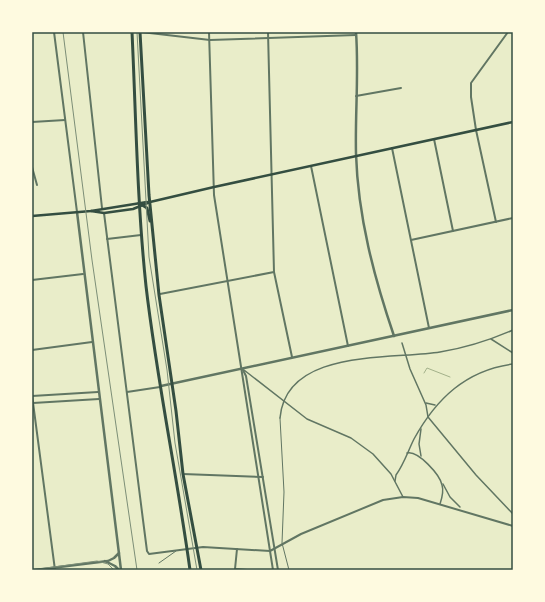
<svg xmlns="http://www.w3.org/2000/svg" width="545" height="602" font-family="'Public Sans',sans-serif">
	<rect width="100%" height="100%" fill="#e9edc9"/>
	<g fill="none" stroke-linecap="round" stroke-linejoin="round">
		<polyline stroke="#a3b18a" stroke-width="1" points="424,373 427,368 450,377"/>
		<g stroke="#617663" stroke-width="1">
			<polyline points="280,418 284,492 282,543 289,570"/>
			<polyline points="159,563 176,551"/>
			<polyline points="513,570 513,567"/>
		</g>
		<g stroke="#617663" stroke-width="1.5">
			<polyline points="491,339 513,353"/>
			<polyline points="402,343 410,369 426,405 428,417 476,475 513,514"/>
			<polyline points="244,370 307,419 351,438 373,454 391,474 403,497"/>
			<polyline points="426,403 435,405"/>
			<path d="M280,418c6,-70 111,-58 160,-66 25,-4 50,-12 73,-22"/>
			<path d="M407,453c11,-3 33,22 35,32 2,6 0,13 -2,19"/>
			<polyline points="421,456 419,444 421,429"/>
			<path d="M395,481l1,-6c8,-11 12,-24 18,-36 22,-40 52,-69 99,-75"/>
			<polyline points="443,484 450,497 460,507"/>
		</g>
		<g stroke="#617663" stroke-width="2">
			<polyline points="54,32 77,212"/>
			<polyline points="83,32 102,208"/>
			<polyline points="141,32 210,40 356,35"/>
			<polyline points="209,32 214,195 273,570"/>
			<polyline points="268,32 274,272 292,357"/>
			<polyline points="356,96 401,88"/>
			<polyline points="32,122 65,120"/>
			<polyline points="434,139 453,231"/>
			<polyline points="392,148 429,328"/>
			<polyline points="311,166 348,346"/>
			<polyline points="32,167 37,185"/>
			<polyline points="104,213 143,520 147,551 149,554 203,547 270,551 301,534 383,500 403,497 418,498 513,526"/>
			<polyline points="496,222 476,130 471,97 471,83 508,32"/>
			<polyline points="107,239 141,235"/>
			<polyline points="411,240 513,218"/>
			<polyline points="32,280 83,274"/>
			<polyline points="160,294 274,272"/>
			<polyline points="32,350 92,342"/>
			<polyline points="243,370 246,376 278,570"/>
			<polyline points="127,392 160,387"/>
			<polyline points="32,395 55,570"/>
			<polyline points="32,396 98,392"/>
			<polyline points="33,403 99,399"/>
			<polyline points="183,474 263,477"/>
			<polyline points="237,549 235,569 247,570"/>
		</g>
		<g stroke="#617663" stroke-width="2.5">
			<path d="M356,32c3,41 -1,82 0,122 2,63 18,123 38,182"/>
			<polyline points="77,212 121,570"/>
			<polyline points="161,386 513,310"/>
			<polyline points="105,561 115,566 119,570"/>
			<polyline points="35,570 108,561 114,558 119,553"/>
		</g>
		<g stroke="#344e41" stroke-width="2.5">
			<polyline points="91,211 104,213 133,209 150,202 214,187 513,122"/>
			<polyline points="32,216 91,211 147,202"/>
		</g>
		<g stroke="#344e41" stroke-width="3">
			<path d="M132,32c4,85 5,169 14,254 11,95 31,189 44,284"/>
			<polyline points="140,32 149,195 159,295 176,411 183,474 201,570"/>
			<polyline points="139,203 147,208 150,221"/>
		</g>
		<g stroke="#7c8e77" stroke-width="1">
			<polyline points="137,32 149,257 167,370 175,443 197,570"/>
			<polyline points="32,570 97,561 108,564 114,570"/>
		</g>
		<polyline stroke="#7c8e77" stroke-width="1" points="63,32 92,260 137,570"/>
	</g>
	<rect width="545" height="602" fill="none" stroke="#fefae0" stroke-width="66"/>
	<rect x="33" y="33" width="479" height="536" fill="none" stroke="#344e41" stroke-width="1.5"/>
</svg>
